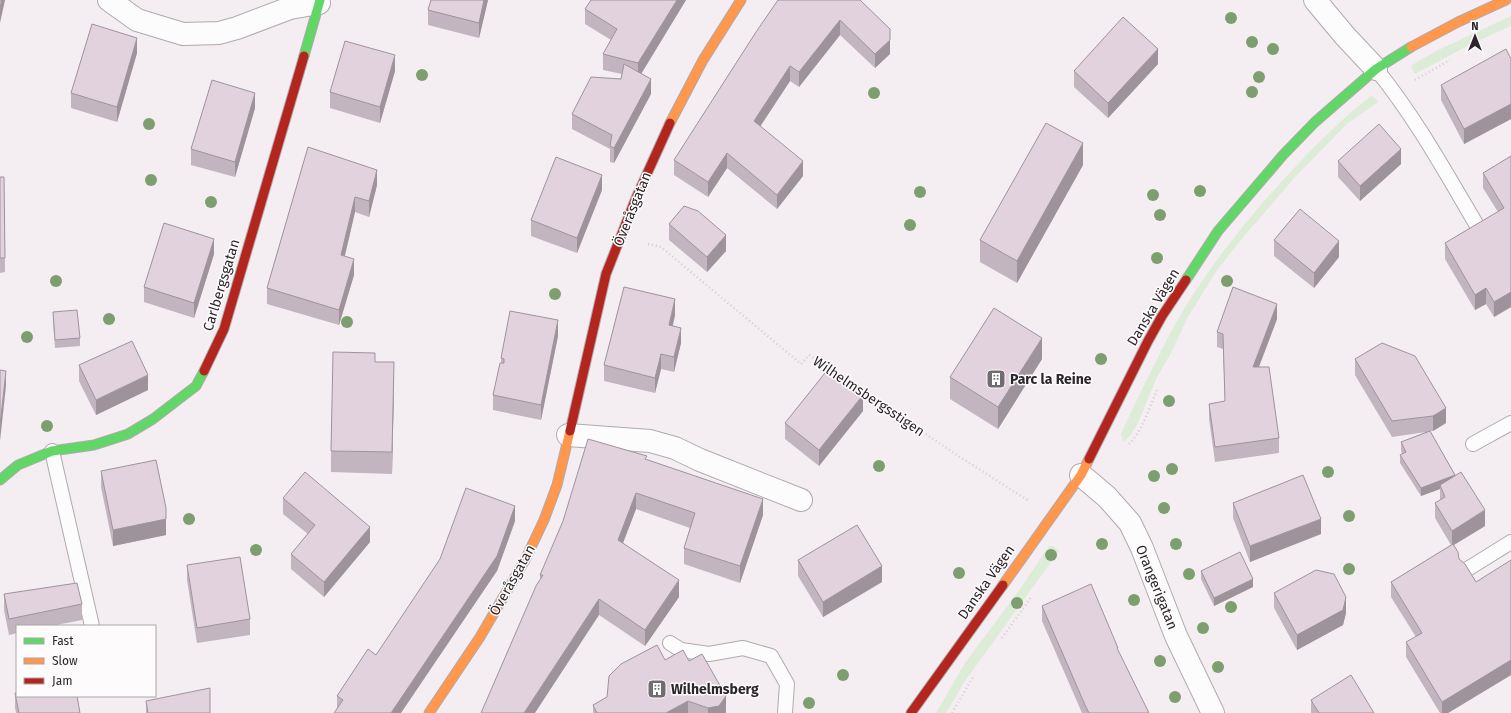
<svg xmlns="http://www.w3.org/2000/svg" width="1511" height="713" font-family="'Fira Sans',sans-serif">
	<rect width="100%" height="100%" fill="#f4eef2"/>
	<g fill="#dcecd6">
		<polygon points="1511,16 1511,26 1471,44 1415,74 1411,67 1412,65 1436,51"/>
		<path d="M1371,96l4,2 3,4 -30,21 -52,53 -56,65 -23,29 -29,47 -18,38 -13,22 -20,48 -8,12 -6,5 -2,-8 3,-7c22,-45 44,-95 72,-137 30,-45 65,-87 102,-126 23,-24 47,-48 73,-68z"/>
		<polygon points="1049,546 1053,546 1059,551 965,681 946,713 936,713 965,663 1020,589"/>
	</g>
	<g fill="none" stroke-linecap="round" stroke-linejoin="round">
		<defs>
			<g id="lane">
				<path d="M1376,69c40,49 71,106 103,160"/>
				<polyline points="1473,444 1511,423"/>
				<polyline points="52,451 92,626"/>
				<polyline points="1466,570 1511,542"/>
				<polyline points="670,643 681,650 709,654 743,648 771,656 787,684 785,713"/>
			</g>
			<g id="street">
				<polyline points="109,0 137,20 183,34 219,33 237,28 290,8 319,3"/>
				<polyline points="1315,0 1345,36 1376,69"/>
				<polyline points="568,435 650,441 675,448 700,460 801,500"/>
				<polyline points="1081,475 1107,497 1130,523 1142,548 1176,636 1213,713"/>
			</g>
			<g id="fast">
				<polyline points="304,56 320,0"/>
				<polyline points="1186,280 1218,231 1283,155 1315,122 1376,69 1411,47"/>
				<polyline points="0,480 18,465 52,451 94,445 128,434 153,419 196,386 204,371"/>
			</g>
			<g id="slow">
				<polyline points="1411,47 1458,22 1506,0"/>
				<polyline points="670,123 703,60 741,0"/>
				<polyline points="1003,585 1081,475 1089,459"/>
				<polyline points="429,713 480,637 525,560 544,520 557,485 570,431"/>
			</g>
			<g id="jam">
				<polyline points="204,371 224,329 304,56"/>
				<polyline points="570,431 606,274 636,198 670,123"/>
				<polyline points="1089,459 1148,341 1162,316 1186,280"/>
				<polyline points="911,713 1003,585"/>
			</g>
		</defs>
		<use href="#lane" stroke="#afaaae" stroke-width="16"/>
		<use href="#street" stroke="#afaaae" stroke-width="24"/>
		<use href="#fast" stroke="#afaaae" stroke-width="11"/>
		<use href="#slow" stroke="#afaaae" stroke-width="11"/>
		<use href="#jam" stroke="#afaaae" stroke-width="11"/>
		<g stroke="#d2cfd1" stroke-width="2.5" stroke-dasharray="1 3" stroke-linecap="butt">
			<polyline points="1415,80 1450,60"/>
			<polyline points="648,244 661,247 801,364 809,355 830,370"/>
			<polyline points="836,374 957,455 1029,501"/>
			<path d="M1129,444c14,-14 20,-36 28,-54"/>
			<polyline points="1002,638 1032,596"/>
			<polyline points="952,713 973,677"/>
		</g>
		<use href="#lane" stroke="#fdfcfd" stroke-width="14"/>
		<use href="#street" stroke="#fdfcfd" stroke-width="22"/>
		<use href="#fast" stroke="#63d668" stroke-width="9"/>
		<use href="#slow" stroke="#ff974d" stroke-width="9"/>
		<use href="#jam" stroke="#b3261e" stroke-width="9"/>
	</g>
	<g fill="#7d9e6e">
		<circle cx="1231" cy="18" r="6"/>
		<circle cx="1252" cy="42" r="6"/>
		<circle cx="1273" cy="49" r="6"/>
		<circle cx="422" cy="75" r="6"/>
		<circle cx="1259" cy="77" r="6"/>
		<circle cx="1252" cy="92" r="6"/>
		<circle cx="874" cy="93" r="6"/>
		<circle cx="149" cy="124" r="6"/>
		<circle cx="151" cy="180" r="6"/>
		<circle cx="1200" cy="191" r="6"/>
		<circle cx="920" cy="192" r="6"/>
		<circle cx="1153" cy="195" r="6"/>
		<circle cx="211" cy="202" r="6"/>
		<circle cx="1160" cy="215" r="6"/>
		<circle cx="910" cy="225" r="6"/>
		<circle cx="1157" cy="258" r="6"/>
		<circle cx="56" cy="281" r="6"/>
		<circle cx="1227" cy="281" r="6"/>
		<circle cx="555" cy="294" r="6"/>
		<circle cx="109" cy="319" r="6"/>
		<circle cx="347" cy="322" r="6"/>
		<circle cx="27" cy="337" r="6"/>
		<circle cx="1101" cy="359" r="6"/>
		<circle cx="1169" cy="401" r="6"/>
		<circle cx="47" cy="426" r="6"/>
		<circle cx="879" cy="466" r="6"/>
		<circle cx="1172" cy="469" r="6"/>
		<circle cx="1328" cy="472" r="6"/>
		<circle cx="1154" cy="476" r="6"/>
		<circle cx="1164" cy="508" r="6"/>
		<circle cx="1349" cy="516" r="6"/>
		<circle cx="189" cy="519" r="6"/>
		<circle cx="1102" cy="544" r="6"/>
		<circle cx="1176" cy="544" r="6"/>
		<circle cx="256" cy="550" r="6"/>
		<circle cx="1051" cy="555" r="6"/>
		<circle cx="1349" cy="569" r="6"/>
		<circle cx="959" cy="573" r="6"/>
		<circle cx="1189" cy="574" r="6"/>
		<circle cx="1134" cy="600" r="6"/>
		<circle cx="1017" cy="603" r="6"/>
		<circle cx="1231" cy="607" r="6"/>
		<circle cx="1203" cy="628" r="6"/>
		<circle cx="1160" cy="661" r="6"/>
		<circle cx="1218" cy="667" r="6"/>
		<circle cx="843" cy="675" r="6"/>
		<circle cx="1175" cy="697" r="6"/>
		<circle cx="809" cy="703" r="6"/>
	</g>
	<g fill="#c2b5bf">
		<polygon points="431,0 488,0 479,38 428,25 428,10"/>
		<polygon points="686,0 641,74 651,94 614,163 610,162 610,149 572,129 572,114 621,79 622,74 603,70 603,54 611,40 585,24 585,9"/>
		<polygon points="860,0 890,54 875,68 840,35 799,87 790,81 760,126 803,176 777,209 727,168 708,197 674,175 674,160"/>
		<polygon points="137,53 117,122 71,108 71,93"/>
		<polygon points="1511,59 1511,119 1464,144 1441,100 1441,85"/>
		<polygon points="1158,64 1108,118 1074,87 1074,71"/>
		<polygon points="395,71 380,123 330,108 330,92"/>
		<polygon points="255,108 235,177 191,165 191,149"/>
		<polygon points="308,147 377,185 369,217 355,212 345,256 354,275 339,325 267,304 267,288"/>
		<polygon points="1511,156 1511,307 1494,317 1486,304 1475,310 1445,259 1445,243 1498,212 1483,188 1483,173"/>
		<polygon points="1338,161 1401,164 1360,201 1338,177"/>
		<polygon points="1083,165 1017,283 980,262 980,240"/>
		<polygon points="0,177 4,177 5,272 0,273"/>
		<polygon points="602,190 577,253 531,236 531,220"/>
		<polygon points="669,224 726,251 707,272 669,240"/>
		<polygon points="1274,240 1339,257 1314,288 1274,256"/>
		<polygon points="214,254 194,318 144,302 144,287"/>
		<polygon points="53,312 80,338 80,346 55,348 53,320"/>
		<polygon points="675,315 673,326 681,343 674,372 661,369 655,393 604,381 604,365"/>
		<polygon points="1277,319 1259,367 1279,438 1279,453 1215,462 1209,419 1209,404 1225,401 1223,349 1217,347 1217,332"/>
		<polygon points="558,336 541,420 493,410 493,395 501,363 501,358"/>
		<polygon points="1042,359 998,429 950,399 950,377"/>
		<polygon points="1355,359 1446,423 1433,431 1430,431 1455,475 1485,526 1454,545 1459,559 1511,675 1448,713 1440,713 1406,657 1406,642 1416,637 1391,597 1391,582 1451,545 1435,518 1435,503 1440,500 1440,489 1421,496 1400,463 1400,455 1402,454 1401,450 1401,442 1426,432 1392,437 1355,375"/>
		<polygon points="79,365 148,390 96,415 79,381"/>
		<polygon points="394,383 392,474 331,472 331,451"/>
		<polygon points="863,411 819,466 785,439 785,423"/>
		<polygon points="647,460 763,515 740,583 684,564 684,548 690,528 636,509 623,543 679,597 645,646 599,615 540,579 540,575"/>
		<polygon points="101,471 166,535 113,546 101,487"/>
		<polygon points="283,498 370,542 324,597 291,569 291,554 308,534 283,514"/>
		<polygon points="1233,503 1321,534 1250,562 1233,518"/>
		<polygon points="515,521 497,571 337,709 337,696 376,655"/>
		<polygon points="798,560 882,582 823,617 798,576"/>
		<polygon points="187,565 250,619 250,635 197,643 187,580"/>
		<polygon points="1201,571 1253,587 1214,606 1201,579"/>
		<polygon points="1274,593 1346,613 1343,625 1297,650 1274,608"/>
		<polygon points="4,594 82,604 82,620 51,626 17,626 17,633 9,635 4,610"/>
		<polygon points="1042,606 1118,652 1149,713 1082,713 1042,621"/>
		<polygon points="665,660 689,661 726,713 593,713 593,705 607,697"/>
		<polygon points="15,693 80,713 16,713 15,708"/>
		<polygon points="1311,700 1374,713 1311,713"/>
		<polygon points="146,701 210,713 146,713"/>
	</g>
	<g fill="#9e939b">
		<polygon points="2,0 5,0 0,23 0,8"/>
		<polygon points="484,0 488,0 479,38 479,23"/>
		<polygon points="677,0 686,0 638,79 638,63"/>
		<polygon points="840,20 840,35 799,87 799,72"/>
		<polygon points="137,38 137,53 117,122 117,107"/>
		<polygon points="890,40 890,54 875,68 875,54"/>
		<polygon points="1158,49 1158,64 1108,118 1108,103"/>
		<polygon points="395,55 395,71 380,123 380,107"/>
		<polygon points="790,66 790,81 754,136 754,121"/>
		<polygon points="651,79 651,94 614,163 614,148"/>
		<polygon points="255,93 255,108 235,177 235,162"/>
		<polygon points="1511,104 1511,119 1464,144 1464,129"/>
		<polygon points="1083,143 1083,165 1017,283 1017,261"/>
		<polygon points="1401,149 1401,164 1360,201 1360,186"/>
		<polygon points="727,153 727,168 708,197 708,182"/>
		<polygon points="803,161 803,176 777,209 777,195"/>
		<polygon points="377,170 377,185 369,217 369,201"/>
		<polygon points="602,175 602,190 577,253 577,238"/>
		<polygon points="355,197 355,212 341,271 341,255"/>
		<polygon points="726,235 726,251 707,272 707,257"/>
		<polygon points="214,239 214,254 194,318 194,303"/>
		<polygon points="1339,241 1339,257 1314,288 1314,273"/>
		<polygon points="354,259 354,275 339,325 339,310"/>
		<polygon points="1486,288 1486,304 1475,310 1475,295"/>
		<polygon points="1511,292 1511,307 1494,317 1494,302"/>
		<polygon points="675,299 675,315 669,340 669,325"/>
		<polygon points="1277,304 1277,319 1253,382 1253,367"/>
		<polygon points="558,320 558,336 541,420 541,405"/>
		<polygon points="681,328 681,343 674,372 674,357"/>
		<polygon points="1042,338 1042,359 998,429 998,407"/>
		<polygon points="661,354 661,369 655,393 655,378"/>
		<polygon points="394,362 394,383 392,474 392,452"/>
		<polygon points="6,371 6,386 0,441 0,425"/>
		<polygon points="148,375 148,390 96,415 96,400"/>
		<polygon points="863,395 863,411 819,466 819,450"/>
		<polygon points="1446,408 1446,423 1433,431 1433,416"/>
		<polygon points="1455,475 1455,483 1440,485 1440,489 1421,496 1421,488"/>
		<polygon points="636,493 636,509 618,556 618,540"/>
		<polygon points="763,499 763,515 740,583 740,566"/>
		<polygon points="515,506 515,521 497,571 401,713 391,713"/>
		<polygon points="1485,510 1485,526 1452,546 1452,531"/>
		<polygon points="166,519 166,535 113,546 113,530"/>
		<polygon points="1321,519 1321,534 1250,562 1250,546"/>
		<polygon points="370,527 370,542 324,597 324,582"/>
		<polygon points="882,566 882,582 823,617 823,602"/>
		<polygon points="1253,579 1253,587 1214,606 1214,598"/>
		<polygon points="679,580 679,597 645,646 645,630"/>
		<polygon points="1346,597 1346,613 1343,625 1297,650 1297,635"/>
		<polygon points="599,599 599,615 535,713 524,713"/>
		<polygon points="1511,660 1511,675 1448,713 1442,713 1442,702"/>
		<polygon points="726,696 726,713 708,713 708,708"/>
		<polygon points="688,701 688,713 666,713"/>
	</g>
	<g fill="#e2d2de" stroke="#9e939b">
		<polygon points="0,0 2,0 0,8"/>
		<polygon points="431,0 484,0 479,23 428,10"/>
		<polygon points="591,0 677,0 638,63 603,54 617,29 585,9"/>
		<polygon points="778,0 860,0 890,29 890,40 875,54 840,20 799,72 790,66 754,121 803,161 777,195 727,153 708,182 674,160 756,32"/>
		<polygon points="1123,17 1158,49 1108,103 1074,71"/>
		<polygon points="92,24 137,38 117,107 71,93"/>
		<polygon points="345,41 395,55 380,107 330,92"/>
		<polygon points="1506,49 1511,59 1511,104 1464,129 1441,85"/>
		<polygon points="624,64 651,79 614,148 610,146 612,135 572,114 591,77 621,79"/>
		<polygon points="212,80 255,93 235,162 191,149"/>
		<polygon points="1046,123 1083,143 1017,261 980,240"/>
		<polygon points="1379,124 1401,149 1360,186 1338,161"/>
		<polygon points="308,147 377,170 369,201 355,197 341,255 354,259 339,310 267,288"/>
		<polygon points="1511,156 1511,292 1494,302 1486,288 1475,295 1445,243 1504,208 1483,173"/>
		<polygon points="556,157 602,175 577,238 531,220"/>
		<polygon points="0,177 4,177 5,258 0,258"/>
		<polygon points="684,206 698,211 726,235 707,257 669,224"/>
		<polygon points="1300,209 1339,241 1314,273 1274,240"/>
		<polygon points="164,223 214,239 194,303 144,287"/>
		<polygon points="624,287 675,299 669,325 681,328 674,357 661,354 655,378 604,365"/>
		<polygon points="1233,287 1277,304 1253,367 1269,367 1279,438 1215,447 1209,404 1225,401 1223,334 1217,332"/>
		<polygon points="994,308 1042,338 998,407 950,377"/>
		<polygon points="77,310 80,338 55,340 53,312"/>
		<polygon points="510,311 558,320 541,405 493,395 500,363 504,363 504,359 501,358"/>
		<polygon points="132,341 148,375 96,400 79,365"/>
		<polygon points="1382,343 1415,356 1446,408 1433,416 1392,421 1355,359"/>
		<polygon points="333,352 375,353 375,362 394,362 392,452 331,451"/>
		<polygon points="829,368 863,395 819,450 785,423"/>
		<polygon points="0,370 6,371 0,425"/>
		<polygon points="1430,431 1455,475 1421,488 1400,455 1406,452 1401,442"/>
		<polygon points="588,439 647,456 645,459 763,499 740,566 684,548 695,513 636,493 618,540 679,580 645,630 599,599 524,713 481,713 536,586 543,575 540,575 563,521"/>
		<polygon points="156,460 166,508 166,519 113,530 101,471"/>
		<polygon points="305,472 370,527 324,582 291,554 315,525 283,498"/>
		<polygon points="1461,472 1485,510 1452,531 1435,503 1445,497 1440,485"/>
		<polygon points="1303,475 1321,519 1250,546 1233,503"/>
		<polygon points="466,488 515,506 497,556 391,713 334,713 343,700 337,696 368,649 376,655 440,559"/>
		<polygon points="857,525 882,566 823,602 798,560"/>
		<polygon points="1453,544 1458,552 1459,559 1465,564 1476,582 1511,560 1511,660 1442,702 1406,642 1422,633 1391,582"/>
		<polygon points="1240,552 1253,579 1214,598 1201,571"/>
		<polygon points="240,557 250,619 197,628 187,565"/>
		<polygon points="1316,570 1334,574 1346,597 1343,610 1297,635 1274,593"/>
		<polygon points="77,583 82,604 9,619 4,594"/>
		<polygon points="1091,584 1118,648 1117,648 1149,713 1089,713 1085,705 1042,606"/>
		<polygon points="657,645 665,660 683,650 689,661 702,654 726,696 719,706 708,708 688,701 666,713 597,713 593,705 607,697 609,676 621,664"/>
		<polygon points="1351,675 1374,713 1319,713 1311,700"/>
		<polygon points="210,688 210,713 148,713 146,701"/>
		<polygon points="15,693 17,693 17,696 77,696 80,713 19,713"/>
	</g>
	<defs>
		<symbol id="building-square" viewBox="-11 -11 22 22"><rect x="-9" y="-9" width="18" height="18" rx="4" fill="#716c6f" stroke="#fefbfd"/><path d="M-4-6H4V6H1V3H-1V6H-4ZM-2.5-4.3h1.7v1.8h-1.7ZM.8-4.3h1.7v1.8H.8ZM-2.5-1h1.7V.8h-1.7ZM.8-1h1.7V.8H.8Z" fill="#fff"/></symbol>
	</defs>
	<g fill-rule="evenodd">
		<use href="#building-square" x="985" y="368" width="22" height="22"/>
		<use href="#building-square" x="646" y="678" width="22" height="22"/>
	</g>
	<g text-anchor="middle" stroke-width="3" stroke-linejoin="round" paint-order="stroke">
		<g font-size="14" fill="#2a2629" stroke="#fefbfd">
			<text transform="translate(632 209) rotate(-68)" y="5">Överåsgatan</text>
			<text transform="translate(221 285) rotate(-73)" y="5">Carlbergsgatan</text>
			<text transform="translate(1153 307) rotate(-59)" y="5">Danska Vägen</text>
			<text transform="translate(869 396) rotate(34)" y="5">Wilhelmsbergsstigen</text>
			<text transform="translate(512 580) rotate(-61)" y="5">Överåsgatan</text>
			<text transform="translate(986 582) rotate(-55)" y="5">Danska Vägen</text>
			<text transform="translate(1157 587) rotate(68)" y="5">Orangerigatan</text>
		</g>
		<g font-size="14" font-weight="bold" fill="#2a2629" stroke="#fefbfd" text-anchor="start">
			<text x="1010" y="384">Parc la Reine</text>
			<text x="671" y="694">Wilhelmsberg</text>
		</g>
	</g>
	<rect x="16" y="625" width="140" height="72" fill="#fefbfd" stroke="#a9a6a8"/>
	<rect x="24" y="638" width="20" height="6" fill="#63d668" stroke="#a9a6a8"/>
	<text x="52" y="645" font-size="12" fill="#2a2629">Fast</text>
	<rect x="24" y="658" width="20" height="6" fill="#ff974d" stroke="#a9a6a8"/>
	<text x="52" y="665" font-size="12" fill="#2a2629">Slow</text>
	<rect x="24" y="678" width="20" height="6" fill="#b3261e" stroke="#a9a6a8"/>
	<text x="52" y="685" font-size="12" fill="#2a2629">Jam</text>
	<g transform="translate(1475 36)" stroke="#fefbfd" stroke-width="3" paint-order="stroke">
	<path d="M0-3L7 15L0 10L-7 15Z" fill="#2a2629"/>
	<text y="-6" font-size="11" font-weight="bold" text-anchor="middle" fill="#2a2629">N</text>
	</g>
</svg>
